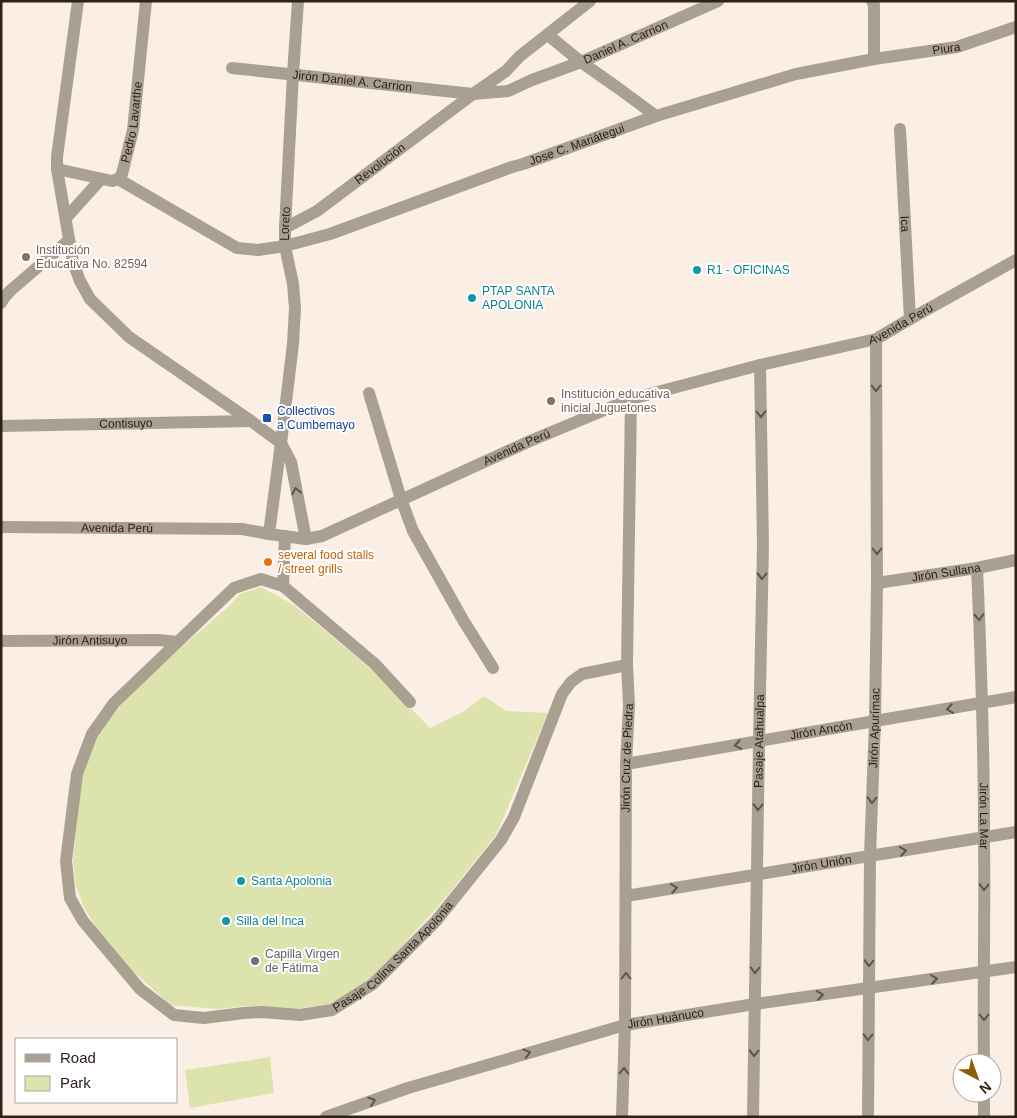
<svg xmlns="http://www.w3.org/2000/svg" width="1017" height="1118" font-family="Arial,sans-serif">
	<rect width="100%" height="100%" fill="#fbeee4"/>
	<g fill="#dde3ad">
		<polygon points="261,587 294,605 377,674 430,728 463,712 484,696 506,711 548,713 496,835 436,909 370,980 350,993 330,1004 295,1009 246,1006 218,1009 170,1005 131,969 95,926 84,907 76,886 73,862 81,781 95,736 121,705 153,672 228,607 240,594"/>
		<polygon points="270,1057 274,1093 190,1108 185,1070"/>
	</g>
	<g fill="none" stroke-linecap="round" stroke-linejoin="round">
		<g stroke="#a9a092" stroke-width="12">
			<polyline points="872,1 874,5 874,59"/>
			<polyline points="548,35 581,62 618,88 656,116"/>
			<path id="s1" d="M232,68l241,26 35,-3 24,-11 49,-18 137,-61"/>
			<path id="s2" d="M900,129l10,190"/>
			<path id="s3" d="M57,169l55,12 6,-2 4,-5 11,-44 13,-129"/>
			<path id="s4" d="M118,179l119,69 21,2 27,-4 45,-12 182,-67 11,-3 133,-48 140,-42 78,-15 83,-12 59,-20"/>
			<polyline points="66,218 101,179"/>
			<path id="s5" d="M285,228l32,-17 156,-117 33,-23 14,-15 70,-55"/>
			<polyline points="1,303 4,298 10,291 69,240"/>
			<polyline points="369,393 401,499 413,531 463,620 493,668"/>
			<path id="s6" d="M1,426l250,-5"/>
			<path id="s7" d="M281,443l12,-99 2,-36 -2,-24 -8,-38v-18l8,-154 5,-73"/>
			<path id="s8" d="M977,568c4,90 7,180 7,270 1,75 -1,150 0,225"/>
			<path id="s9" d="M877,583l100,-15 39,-8"/>
			<polyline points="283,586 285,536"/>
			<path id="s10" d="M1,641l158,-1 18,2"/>
			<path id="s11" d="M410,702l-35,-38 -92,-78 -22,-7 -27,9 -120,115 -22,31 -15,40 -11,87 4,37 13,23 57,68 34,26 30,3 40,-5 18,-1 38,3 32,-5 41,-26 63,-63 65,-81 13,-23 48,-123 9,-12 11,-8 45,-9"/>
			<path id="s12" d="M626,764l249,-43 141,-24"/>
			<path id="s13" d="M626,896l390,-64"/>
			<polyline points="984,1093 984,1117"/>
			<path id="s14" d="M326,1117l82,-29 217,-63 130,-21 261,-37"/>
			<path id="s15" d="M622,1117l3,-92 1,-261 3,-59 -2,-40 4,-266"/>
			<path id="s16" d="M753,1117l6,-376 4,-197 -3,-179"/>
			<path id="s17" d="M868,1117l2,-261 5,-135 2,-138 -1,-244"/>
		</g>
		<g stroke="#a9a092" stroke-width="12">
			<polyline points="78,1 57,157 57,169 73,262 80,281 90,299 129,337 251,421 281,443 291,462 306,539"/>
			<path id="s18" d="M1,527l241,2 27,5 37,5 16,-3 208,-95 101,-42 129,-34 116,-26 34,-20 106,-59"/>
			<polyline points="269,534 281,443"/>
		</g>
	</g>
	<defs><path id="oneway-chevron" d="M-2-3.5L2.5 0L-2 3.5" fill="none" stroke-width="1.6" stroke-linecap="round" stroke-linejoin="round" transform="scale(1.25)"/></defs>
	<g stroke="#5f5449">
		<use href="#oneway-chevron" transform="translate(876 388) rotate(90)"/>
		<use href="#oneway-chevron" transform="translate(761 414) rotate(89)"/>
		<use href="#oneway-chevron" transform="translate(296 491) rotate(-101)"/>
		<use href="#oneway-chevron" transform="translate(877 551) rotate(90)"/>
		<use href="#oneway-chevron" transform="translate(762 576) rotate(91)"/>
		<use href="#oneway-chevron" transform="translate(979 617) rotate(87)"/>
		<use href="#oneway-chevron" transform="translate(950 709) rotate(171)"/>
		<use href="#oneway-chevron" transform="translate(738 745) rotate(170)"/>
		<use href="#oneway-chevron" transform="translate(872 800) rotate(92)"/>
		<use href="#oneway-chevron" transform="translate(758 807) rotate(91)"/>
		<use href="#oneway-chevron" transform="translate(903 851) rotate(-9)"/>
		<use href="#oneway-chevron" transform="translate(984 887) rotate(91)"/>
		<use href="#oneway-chevron" transform="translate(674 888) rotate(-9)"/>
		<use href="#oneway-chevron" transform="translate(869 963) rotate(91)"/>
		<use href="#oneway-chevron" transform="translate(755 970) rotate(91)"/>
		<use href="#oneway-chevron" transform="translate(626 976) rotate(-90)"/>
		<use href="#oneway-chevron" transform="translate(934 979) rotate(-9)"/>
		<use href="#oneway-chevron" transform="translate(820 995) rotate(-8)"/>
		<use href="#oneway-chevron" transform="translate(984 1017) rotate(90)"/>
		<use href="#oneway-chevron" transform="translate(868 1037) rotate(91)"/>
		<use href="#oneway-chevron" transform="translate(527 1053) rotate(-16)"/>
		<use href="#oneway-chevron" transform="translate(754 1053) rotate(91)"/>
		<use href="#oneway-chevron" transform="translate(624 1071) rotate(-88)"/>
		<use href="#oneway-chevron" transform="translate(372 1101) rotate(-19)"/>
	</g>
	<g fill="#8d6e63" stroke="#fff" stroke-width="2">
		<circle cx="26" cy="257" r="5"/>
		<circle cx="551" cy="401" r="5"/>
	</g>
	<g fill="#0f9aa8" stroke="#fff" stroke-width="2">
		<circle cx="697" cy="270" r="5"/>
		<circle cx="472" cy="298" r="5"/>
		<circle cx="241" cy="881" r="5"/>
		<circle cx="226" cy="921" r="5"/>
	</g>
	<rect fill="#1a4fb4" stroke="#fff" stroke-width="2" x="262" y="413" width="10" height="10" rx="2.5"/>
	<circle fill="#e8710a" stroke="#fff" stroke-width="2" cx="268" cy="562" r="5"/>
	<circle fill="#6b7280" stroke="#fff" stroke-width="2" cx="255" cy="961" r="5"/>
	<g text-anchor="middle" stroke-width="4" stroke-linejoin="round" paint-order="stroke">
		<g font-size="12" fill="#2d2118" stroke="#fff">
			<text dy="4" stroke="none"><textPath href="#s1" startOffset="405">Daniel A. Carrion</textPath></text>
			<text dy="4" stroke="none"><textPath href="#s4" startOffset="878">Piura</textPath></text>
			<text dy="4" stroke="none"><textPath href="#s1" startOffset="121">Jirón Daniel A. Carrion</textPath></text>
			<text dy="4" stroke="none"><textPath href="#s3" startOffset="122">Pedro Lavarthe</textPath></text>
			<text dy="4" stroke="none"><textPath href="#s4" startOffset="495">Jose C. Mariátegui</textPath></text>
			<text dy="4" stroke="none"><textPath href="#s5" startOffset="115">Revolución</textPath></text>
			<text dy="4" stroke="none"><textPath href="#s7" startOffset="221">Loreto</textPath></text>
			<text dy="4" stroke="none"><textPath href="#s2" startOffset="95">Ica</textPath></text>
			<text dy="4" stroke="none"><textPath href="#s18" startOffset="941">Avenida Perú</textPath></text>
			<text dy="4" stroke="none"><textPath href="#s6" startOffset="125">Contisuyo</textPath></text>
			<text dy="4" stroke="none"><textPath href="#s18" startOffset="536">Avenida Perú</textPath></text>
			<text dy="4" stroke="none"><textPath href="#s18" startOffset="116">Avenida Perú</textPath></text>
			<text dy="4" stroke="none"><textPath href="#s9" startOffset="70">Jirón Sullana</textPath></text>
			<text dy="4" stroke="none"><textPath href="#s10" startOffset="89">Jirón Antisuyo</textPath></text>
			<text dy="4" stroke="none"><textPath href="#s17" startOffset="389">Jirón Apurímac</textPath></text>
			<text dy="4" stroke="none"><textPath href="#s12" startOffset="198">Jirón Ancón</textPath></text>
			<text dy="4" stroke="none"><textPath href="#s16" startOffset="376">Pasaje Atahualpa</textPath></text>
			<text dy="4" stroke="none"><textPath href="#s15" startOffset="359">Jirón Cruz de Piedra</textPath></text>
			<text dy="4" stroke="none"><textPath href="#s8" startOffset="248">Jirón La Mar</textPath></text>
			<text dy="4" stroke="none"><textPath href="#s13" startOffset="198">Jirón Unión</textPath></text>
			<text dy="4" stroke="none"><textPath href="#s11" startOffset="994">Pasaje Colina Santa Apolonia</textPath></text>
			<text dy="4" stroke="none"><textPath href="#s14" startOffset="354">Jirón Huánuco</textPath></text>
		</g>
		<g font-size="12" fill="#785e54" stroke="#fff" text-anchor="start">
			<text x="36" y="254">Institución<tspan x="36" dy="14">Educativa No. 82594</tspan></text>
			<text x="561" y="398">Institución educativa<tspan x="561" dy="14">inicial Juguetones</tspan></text>
		</g>
		<g font-size="12" fill="#0d838f" stroke="#fff" text-anchor="start">
			<text x="707" y="274">R1 - OFICINAS</text>
			<text x="482" y="295">PTAP SANTA<tspan x="482" dy="14">APOLONIA</tspan></text>
			<text x="251" y="885">Santa Apolonia</text>
			<text x="236" y="925">Silla del Inca</text>
		</g>
		<g font-size="12" fill="#164399" stroke="#fff" text-anchor="start">
			<text x="277" y="415">Collectivos<tspan x="277" dy="14">a Cumbemayo</tspan></text>
		</g>
		<g font-size="12" fill="#c56008" stroke="#fff" text-anchor="start">
			<text x="278" y="559">several food stalls<tspan x="278" dy="14">/ street grills</tspan></text>
		</g>
		<g font-size="12" fill="#5b616d" stroke="#fff" text-anchor="start">
			<text x="265" y="958">Capilla Virgen<tspan x="265" dy="14">de Fátima</tspan></text>
		</g>
	</g>
	<rect width="1017" height="1118" fill="none" stroke="#2d2118" stroke-width="5"/>
	<rect x="15" y="1038" width="162" height="65" fill="#ffffff" stroke="#aba6a3"/>
	<rect x="25" y="1054" width="25" height="8" fill="#a9a092" stroke="#aba6a3"/>
	<text x="60" y="1063" font-size="15" fill="#2d2118">Road</text>
	<rect x="25" y="1076" width="25" height="15" fill="#dde3ad" stroke="#aba6a3"/>
	<text x="60" y="1088" font-size="15" fill="#2d2118">Park</text>
	<g transform="translate(977 1078) rotate(139)"><circle r="24" fill="#ffffff" stroke="#aba6a3"/>
	<path d="M0-4L9 19L0 12L-9 19Z" fill="#8e5e07"/>
	<text y="-8" font-size="14" font-weight="bold" text-anchor="middle" fill="#2d2118">N</text>
	</g>
</svg>
